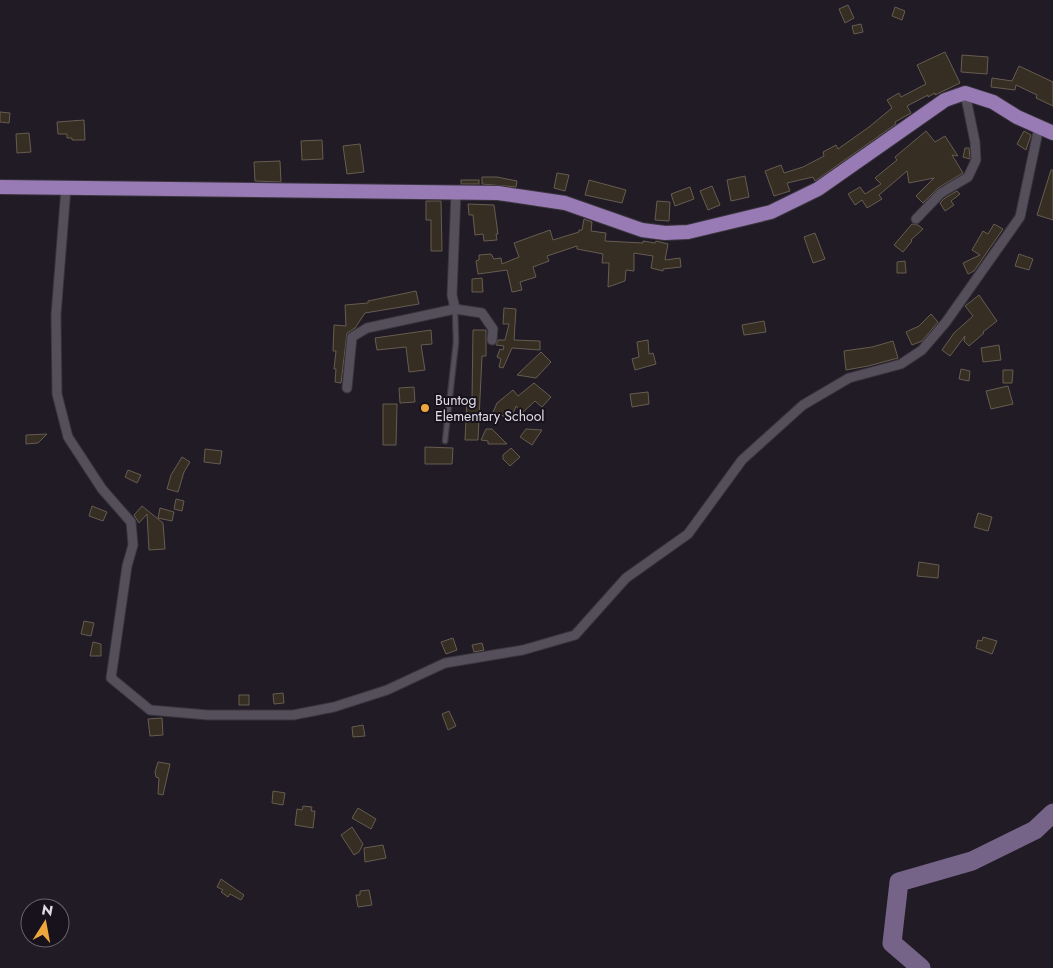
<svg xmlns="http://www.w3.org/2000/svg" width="1053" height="968" font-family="Jost,sans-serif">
	<rect width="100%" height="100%" fill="#201b25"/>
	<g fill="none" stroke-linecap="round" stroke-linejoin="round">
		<polyline stroke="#756388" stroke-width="19" points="921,968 892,943 899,882 972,861 1035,830 1053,813"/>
	</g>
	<g fill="#362e23" stroke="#665c51">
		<polygon points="848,5 854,18 845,23 839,9"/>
		<polygon points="895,7 905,11 902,20 892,16"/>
		<polygon points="861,24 863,32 854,34 852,26"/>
		<polygon points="945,52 960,83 935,95 935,93 928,97 928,95 907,106 911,113 895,122 896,124 815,181 813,177 787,183 790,191 774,196 765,171 781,165 784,173 803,167 824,156 823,152 836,145 838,149 869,127 892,108 887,100 899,93 901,97 926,84 917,65"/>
		<polygon points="962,55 988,57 987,74 961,72"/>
		<polygon points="1019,66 1053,82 1053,106 1036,98 1037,95 1016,85 1015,90 991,87 992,78 1012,81"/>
		<polygon points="0,112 10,113 9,123 0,122"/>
		<polygon points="84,120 85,140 72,140 72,138 67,138 67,134 58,134 57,122"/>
		<polygon points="926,131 935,142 945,136 958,156 952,155 963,173 938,188 923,203 916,196 934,178 909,183 907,171 879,195 882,199 867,208 862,200 855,205 848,194 860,187 865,194 881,184 875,178 897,160 895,157"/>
		<polygon points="1024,131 1031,135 1026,150 1017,144"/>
		<polygon points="29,133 31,152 17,153 16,134"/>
		<polygon points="322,140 323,159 302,160 301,141"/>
		<polygon points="360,144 364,172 347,174 343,146"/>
		<polygon points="965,148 969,148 970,159 963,157"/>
		<polygon points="280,161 281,182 255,181 254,162"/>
		<polygon points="1051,170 1053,170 1053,220 1037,215"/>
		<polygon points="557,173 569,175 565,191 554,188"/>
		<polygon points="745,176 749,197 731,201 727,180"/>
		<polygon points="482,177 497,177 517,181 516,187 482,184"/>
		<rect x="461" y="180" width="18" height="4"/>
		<polygon points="589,180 626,190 622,203 585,195"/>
		<polygon points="712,186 720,205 708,210 700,191"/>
		<polygon points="690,187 694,199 675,206 671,194"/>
		<polygon points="957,191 960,194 951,201 954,205 945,211 940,203 945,198"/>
		<polygon points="426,201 441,201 442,251 431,251 431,220 426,220"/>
		<polygon points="657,201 670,202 669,221 655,220"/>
		<polygon points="468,204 494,205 498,234 496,234 497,240 484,241 483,234 475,235 473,215 469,215"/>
		<polygon points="584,219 592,222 591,231 606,233 605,241 643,243 643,241 655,243 656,241 668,244 665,260 680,258 681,267 663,269 663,271 651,268 653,256 634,253 634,271 626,270 625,281 608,287 609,263 602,263 603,254 577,249 577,246 547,256 549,261 533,267 536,277 520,282 522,290 512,292 507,270 478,274 476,261 479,260 479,255 491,254 494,259 501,258 502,264 519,257 514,243 550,230 553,240 579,232 579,230 582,230"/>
		<polygon points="912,224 918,225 923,229 911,240 912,241 903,252 894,245"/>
		<polygon points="994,224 1003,229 974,271 968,274 963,263 980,255 972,250 983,231 988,234"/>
		<polygon points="815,233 825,259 813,263 804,237"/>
		<polygon points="1019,254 1033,259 1029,270 1015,266"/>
		<polygon points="905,261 906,273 897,273 897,262"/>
		<polygon points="482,278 483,292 472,292 472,279"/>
		<polygon points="416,291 419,304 365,313 355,328 347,333 341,383 335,382 336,369 334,369 336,351 333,351 334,325 346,326 345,305 368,303 368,301"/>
		<polygon points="979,295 997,321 983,332 984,333 969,346 964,341 965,336 950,356 942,350 954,333 973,316 965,306"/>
		<polygon points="504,308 516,309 514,340 540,341 540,350 512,348 503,368 499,367 501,359 497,357 500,349 503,350 504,346 496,345 498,340 505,340 509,324 503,324"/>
		<polygon points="931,314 938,322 922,341 912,345 906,332 919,326"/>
		<polygon points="764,321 766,332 744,335 742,325"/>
		<polygon points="431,330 432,344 421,345 425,370 409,372 406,347 377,350 375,338"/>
		<polygon points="473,330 486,330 486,356 482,356 478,440 465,440 467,400 472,400"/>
		<polygon points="648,340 649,354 653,353 656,364 635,370 632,359 639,357 637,342"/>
		<polygon points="893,341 898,358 868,366 846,370 844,351 872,347"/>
		<polygon points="999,345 1001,360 983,362 981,348"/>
		<polygon points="541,352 551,362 536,378 517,375"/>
		<polygon points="961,369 970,371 969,381 959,379"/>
		<polygon points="1003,370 1013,370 1012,383 1003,383"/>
		<polygon points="534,383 551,397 542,407 535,401 522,413 516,406 511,419 493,412 497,403 513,390 518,396"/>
		<polygon points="1008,386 1013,404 991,409 986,391"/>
		<polygon points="414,387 415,402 400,403 399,388"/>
		<polygon points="648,392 649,404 632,407 630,394"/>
		<polygon points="383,404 397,404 396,445 383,445"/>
		<polygon points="486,429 492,429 507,444 488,444 488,441 481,440"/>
		<polygon points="526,429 542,430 532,445 520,437"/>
		<polygon points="47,434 38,443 26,444 26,435"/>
		<polygon points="425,447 453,448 452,464 425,464"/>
		<polygon points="511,448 520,457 510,466 503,459 503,455"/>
		<polygon points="205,449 222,451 220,464 204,462"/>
		<polygon points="182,457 190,462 184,472 178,492 167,489 171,475"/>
		<polygon points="128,470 141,475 137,483 125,477"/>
		<polygon points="176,499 184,501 182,511 174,509"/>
		<polygon points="92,506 107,512 103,521 89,516"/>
		<polygon points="142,506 163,523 165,549 149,550 147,514 139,523 134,515"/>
		<polygon points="160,508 174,512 172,521 158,518"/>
		<polygon points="978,513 992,517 988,531 974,527"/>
		<polygon points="919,562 939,565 938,578 917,576"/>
		<polygon points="84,621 94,623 91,636 81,634"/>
		<polygon points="983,637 997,641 992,654 976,648 978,640 982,641"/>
		<polygon points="453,638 457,650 446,654 441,642"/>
		<polygon points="93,642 101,644 101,656 90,656"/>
		<polygon points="482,643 484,650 474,652 472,645"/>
		<polygon points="283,693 284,703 274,704 273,694"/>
		<rect x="239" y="695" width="10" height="10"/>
		<polygon points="449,711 456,726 448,730 442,714"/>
		<polygon points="162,718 163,735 150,736 148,719"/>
		<polygon points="363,725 365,736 353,737 352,727"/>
		<polygon points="158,762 170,764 163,795 158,794 159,778 156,777 155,772"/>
		<polygon points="273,791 285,793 283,805 272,803"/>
		<polygon points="303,806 312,807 311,811 315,811 313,828 295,825 297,809 302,810"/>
		<polygon points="358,808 376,819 371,829 352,818"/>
		<polygon points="352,827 363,844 359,852 354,855 341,835"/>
		<polygon points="383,845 386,858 365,862 364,848"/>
		<polygon points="221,879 244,895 241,900 230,894 228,897 221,892 223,890 217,887"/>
		<polygon points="369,890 372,905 358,907 356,895 360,895 360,891"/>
	</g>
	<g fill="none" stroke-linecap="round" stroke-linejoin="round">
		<defs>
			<polyline id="service" points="445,441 456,342 455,309"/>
			<g id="minor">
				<polyline points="66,188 56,315 57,394 68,437 102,489 131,522 133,545 127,566 111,678 150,710 208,715 293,715 334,707 387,690 445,663 523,650 575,635 626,578 688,534 742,460 803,405 849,378 901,364 922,350 946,322 1020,217 1039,127"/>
				<polyline points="916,219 941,193 968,177 976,160 975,142 965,93"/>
				<polyline points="455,309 452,295 456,192"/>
				<polyline points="347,388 352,337 367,328 455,309 482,313 493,329 492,340"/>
			</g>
			<polyline id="primary" points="0,187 498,193 565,203 642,230 665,233 688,232 771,212 818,189 945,100 965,93 993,102 1017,117 1053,133"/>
		</defs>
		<use href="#service" stroke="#39353d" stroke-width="7"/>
		<use href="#minor" stroke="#39353d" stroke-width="11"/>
		<use href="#primary" stroke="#39353d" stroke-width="16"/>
		<use href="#service" stroke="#554f5b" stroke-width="4.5"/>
		<use href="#minor" stroke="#554f5b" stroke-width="9"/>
		<use href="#primary" stroke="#987ab4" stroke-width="14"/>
	</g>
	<circle fill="#eea73d" stroke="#17121c" stroke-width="2" cx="425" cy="408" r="5"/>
	<g text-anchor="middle" stroke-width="4" stroke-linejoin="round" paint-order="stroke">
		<g font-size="14" fill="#e1dde5" stroke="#17121c" text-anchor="start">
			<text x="435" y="405">Buntog<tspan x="435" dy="16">Elementary School</tspan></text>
		</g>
	</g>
	<g transform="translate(45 923) rotate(11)"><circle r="24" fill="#17121c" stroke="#68636c"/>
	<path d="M0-4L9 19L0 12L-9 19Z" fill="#eea73d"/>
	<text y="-8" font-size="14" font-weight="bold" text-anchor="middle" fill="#e1dde5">N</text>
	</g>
</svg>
